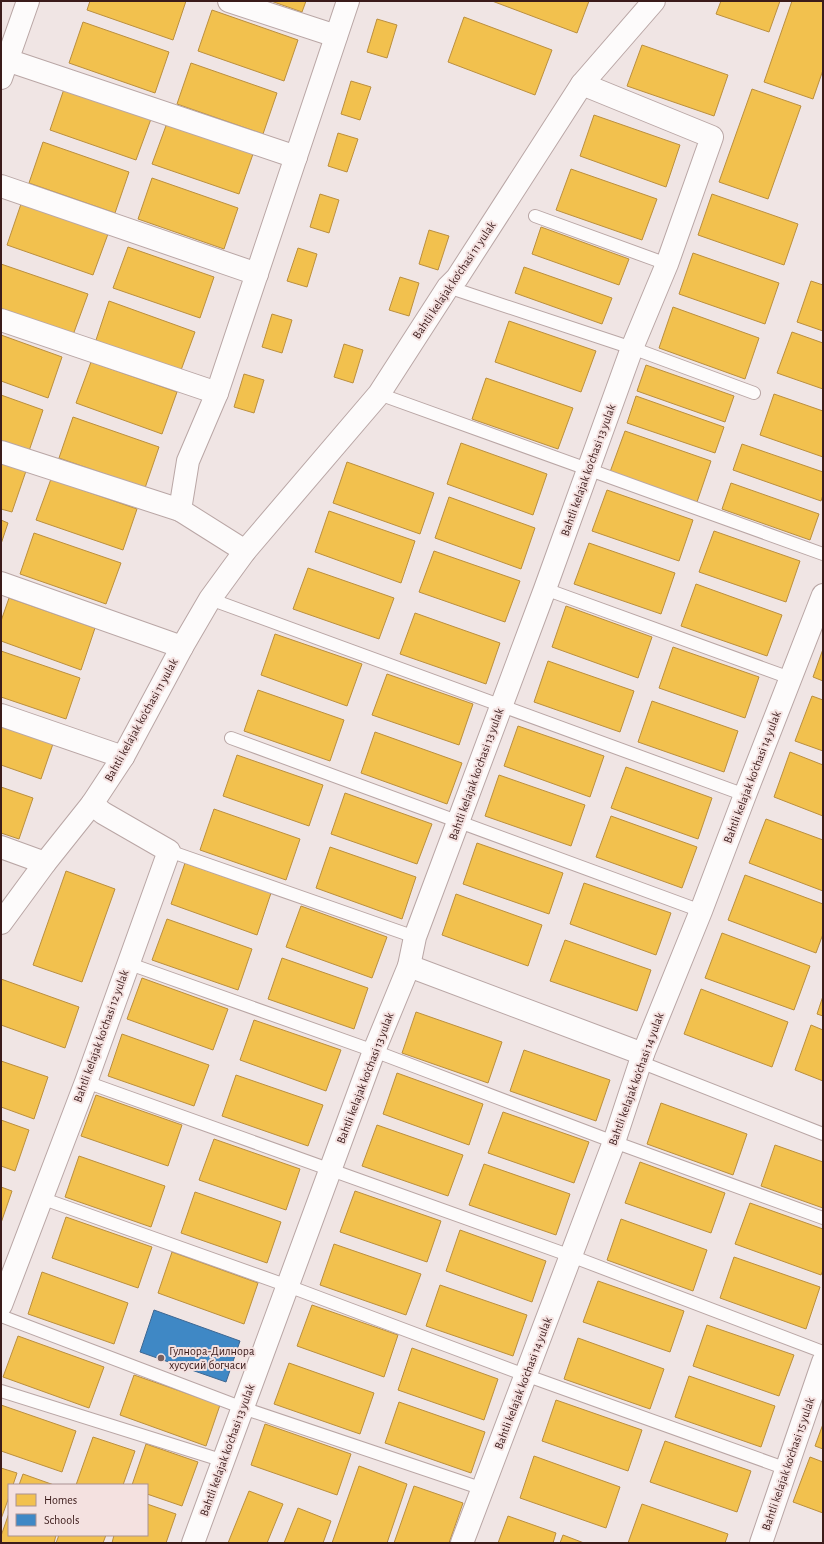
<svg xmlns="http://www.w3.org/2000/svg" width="824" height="1544" font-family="'Alegreya Sans',sans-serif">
	<rect width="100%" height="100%" fill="#f0e5e4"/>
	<g fill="#f2c14e" stroke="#bb8f3e">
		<polygon points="90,1 186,1 173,40 87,10"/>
		<polygon points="271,1 306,1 302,12"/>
		<polygon points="492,1 589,1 577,33"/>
		<polygon points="721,1 780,1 769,32 716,14"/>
		<polygon points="792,1 823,1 823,70 813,99 764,82"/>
		<polygon points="212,10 298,40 284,81 198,51"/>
		<polygon points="464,17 552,50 535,95 448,62"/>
		<polygon points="377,19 397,25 387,58 367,52"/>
		<polygon points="83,22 169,52 155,93 69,63"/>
		<polygon points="642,45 728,75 714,116 627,86"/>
		<polygon points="191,63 277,93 263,134 177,104"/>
		<polygon points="351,81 371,87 360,120 341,114"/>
		<polygon points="64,89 151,119 136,160 50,130"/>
		<polygon points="752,89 801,106 768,199 719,182"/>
		<polygon points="594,115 680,145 666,187 580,156"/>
		<polygon points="167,123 253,154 239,194 152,164"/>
		<polygon points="338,133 358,139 347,172 328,166"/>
		<polygon points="43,142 129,172 115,213 29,183"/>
		<polygon points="571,169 657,199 642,240 556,210"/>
		<polygon points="152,178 238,208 224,249 138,219"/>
		<polygon points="320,194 339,200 329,233 310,227"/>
		<polygon points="712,194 798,224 784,265 698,235"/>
		<polygon points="21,204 108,234 93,275 7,245"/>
		<polygon points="541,227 629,259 619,285 532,254"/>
		<polygon points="429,230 449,236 438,270 419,264"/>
		<polygon points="128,247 214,277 200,318 113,288"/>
		<polygon points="298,248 317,254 307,287 287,281"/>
		<polygon points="693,253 779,283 765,324 679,294"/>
		<polygon points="1,264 88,294 73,335 1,310"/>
		<polygon points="524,267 612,298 602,324 515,293"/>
		<polygon points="400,277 419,283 409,316 389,310"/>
		<polygon points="811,281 823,285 823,331 797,322"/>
		<polygon points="109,301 195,332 180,373 95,343"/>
		<polygon points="673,307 759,338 745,379 659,348"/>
		<polygon points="272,314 292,320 282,353 262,347"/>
		<polygon points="509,321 596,351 581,392 495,362"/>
		<polygon points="792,332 823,343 823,389 777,373"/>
		<polygon points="1,335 62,357 48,398 1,381"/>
		<polygon points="344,344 363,350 353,383 334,377"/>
		<polygon points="91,362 177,392 162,434 76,403"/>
		<polygon points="646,365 734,396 725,422 637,391"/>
		<polygon points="244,374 264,380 254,413 234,407"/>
		<polygon points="486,378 573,408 558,449 472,419"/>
		<polygon points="774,394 823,411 823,457 760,435"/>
		<polygon points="1,395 43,410 29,451 1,441"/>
		<polygon points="636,396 724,427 715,453 627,423"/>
		<polygon points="73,417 159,447 145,488 59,458"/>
		<polygon points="625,431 711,461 697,502 610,472"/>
		<polygon points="461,443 547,474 533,515 447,484"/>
		<polygon points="742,444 823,472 823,495 821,501 733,470"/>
		<polygon points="1,462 26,471 12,512 1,509"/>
		<polygon points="347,462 434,493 420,534 333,503"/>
		<polygon points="51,479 137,509 123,550 36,520"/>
		<polygon points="731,483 819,514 810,540 722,509"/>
		<polygon points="607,490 693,520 679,561 592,531"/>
		<polygon points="449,497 535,528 521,569 435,538"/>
		<polygon points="329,511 415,541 401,583 315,552"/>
		<polygon points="1,520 8,523 1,544"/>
		<polygon points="714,531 800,561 786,602 699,572"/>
		<polygon points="34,533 121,563 106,604 20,574"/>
		<polygon points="589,543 675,573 661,614 574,584"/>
		<polygon points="434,551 520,581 505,622 419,592"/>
		<polygon points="308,568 394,598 379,639 293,609"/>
		<polygon points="696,584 782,615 767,656 681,626"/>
		<polygon points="9,598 95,628 81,670 1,641 1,621"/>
		<polygon points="566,606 652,637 638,678 552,647"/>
		<polygon points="415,613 500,643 486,684 400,654"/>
		<polygon points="275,634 362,664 347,706 261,675"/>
		<polygon points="673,647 759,677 745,718 659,688"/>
		<polygon points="823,649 823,681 813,677"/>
		<polygon points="1,651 80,678 66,719 1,697"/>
		<polygon points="548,661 634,691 620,732 534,702"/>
		<polygon points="387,674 473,704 459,745 372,715"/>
		<polygon points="258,690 344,720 330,761 244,731"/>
		<polygon points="812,696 823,700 823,751 795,741"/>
		<polygon points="652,701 738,731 724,772 638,742"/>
		<polygon points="1,719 55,738 41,779 1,765"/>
		<polygon points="518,726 604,756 590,797 504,766"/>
		<polygon points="375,732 462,763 447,804 361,773"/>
		<polygon points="790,752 823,765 823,816 774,797"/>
		<polygon points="237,755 323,785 309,826 223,796"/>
		<polygon points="626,767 712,798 698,839 611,808"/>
		<polygon points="499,775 585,805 571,846 485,816"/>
		<polygon points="1,787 33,798 19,839 1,833"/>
		<polygon points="345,793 432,824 417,864 331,834"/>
		<polygon points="214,809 300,839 286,880 200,850"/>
		<polygon points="611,816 697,847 682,888 596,857"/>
		<polygon points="766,819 823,840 823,891 749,863"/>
		<polygon points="477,843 563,873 549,914 463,884"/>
		<polygon points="330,847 416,877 402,919 316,888"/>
		<polygon points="185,863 271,893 257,935 171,904"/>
		<polygon points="66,871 115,889 82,982 33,965"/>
		<polygon points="745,875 823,904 823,934 816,953 728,920"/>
		<polygon points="584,883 671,913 656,955 570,924"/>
		<polygon points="456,894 542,925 528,966 442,935"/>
		<polygon points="301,906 387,937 372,978 286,947"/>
		<polygon points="167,919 252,949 238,990 152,960"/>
		<polygon points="722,933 810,966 794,1010 705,978"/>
		<polygon points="565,940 651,970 637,1011 550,981"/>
		<polygon points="282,958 368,988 354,1029 268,999"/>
		<polygon points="142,978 228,1009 213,1050 127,1019"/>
		<polygon points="1,979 79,1007 65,1048 1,1025"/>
		<polygon points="701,989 788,1022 772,1067 684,1034"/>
		<polygon points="823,996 823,1016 817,1014"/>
		<polygon points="416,1012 502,1042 488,1083 402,1053"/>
		<polygon points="254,1020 341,1050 326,1091 240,1060"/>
		<polygon points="811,1025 823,1030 823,1081 795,1070"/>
		<polygon points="122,1034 209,1065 194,1106 108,1076"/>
		<polygon points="524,1050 610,1080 596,1121 510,1091"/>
		<polygon points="1,1061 48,1077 34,1119 1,1107"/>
		<polygon points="397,1073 483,1104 469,1145 383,1114"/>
		<polygon points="236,1075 323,1105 308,1146 222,1116"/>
		<polygon points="96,1095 182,1125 168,1166 81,1136"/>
		<polygon points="661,1103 747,1134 733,1175 647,1144"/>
		<polygon points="503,1112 589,1142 574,1183 488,1153"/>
		<polygon points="1,1120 29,1130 15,1171 1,1166"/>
		<polygon points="377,1125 463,1155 448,1196 362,1166"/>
		<polygon points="214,1139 300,1169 286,1210 199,1180"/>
		<polygon points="775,1145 823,1162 823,1208 761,1186"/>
		<polygon points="79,1156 165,1186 151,1227 65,1197"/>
		<polygon points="640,1162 725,1193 711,1233 625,1203"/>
		<polygon points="484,1164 570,1194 556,1235 469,1205"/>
		<polygon points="1,1187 12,1191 1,1223"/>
		<polygon points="355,1191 441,1221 427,1262 340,1232"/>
		<polygon points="195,1192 281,1222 267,1263 181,1233"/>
		<polygon points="750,1203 823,1229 823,1270 821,1275 735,1244"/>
		<polygon points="66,1217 152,1247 138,1288 52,1258"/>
		<polygon points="621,1219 707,1250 693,1291 607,1260"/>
		<polygon points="460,1230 546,1261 532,1302 446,1271"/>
		<polygon points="334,1244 421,1274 406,1315 320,1285"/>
		<polygon points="172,1252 258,1283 244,1324 158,1293"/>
		<polygon points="734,1257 820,1287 806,1329 720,1298"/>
		<polygon points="42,1272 128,1303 114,1344 28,1314"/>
		<polygon points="598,1281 684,1311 670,1352 583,1322"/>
		<polygon points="440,1285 527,1315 513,1356 426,1326"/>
		<polygon points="312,1305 398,1335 384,1377 297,1346"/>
		<polygon points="707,1325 794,1355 779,1396 693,1366"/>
		<polygon points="18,1336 104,1367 89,1408 3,1377"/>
		<polygon points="578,1338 664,1369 650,1409 564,1379"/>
		<polygon points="412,1348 498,1379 484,1420 398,1390"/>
		<polygon points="289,1363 374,1393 360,1434 274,1404"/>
		<polygon points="134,1375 220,1405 206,1446 120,1415"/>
		<polygon points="689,1376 775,1406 761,1447 675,1417"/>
		<polygon points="556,1400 642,1430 628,1471 542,1441"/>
		<polygon points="399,1402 485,1432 471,1473 385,1443"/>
		<polygon points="1,1405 76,1431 62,1472 1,1451"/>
		<polygon points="265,1424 351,1454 337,1495 251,1465"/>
		<polygon points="823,1424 823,1449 815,1446"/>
		<polygon points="93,1437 135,1451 123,1485 76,1485"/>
		<polygon points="665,1441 751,1471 737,1512 650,1482"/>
		<polygon points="146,1444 198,1462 182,1506 147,1494 147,1485 132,1485"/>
		<polygon points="534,1456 620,1487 606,1528 520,1498"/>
		<polygon points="810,1457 823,1462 823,1513 793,1502"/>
		<polygon points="359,1466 407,1484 387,1543 332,1543"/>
		<polygon points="1,1468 17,1473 13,1485 9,1485 9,1497 1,1519"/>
		<polygon points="23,1474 54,1485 19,1485"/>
		<polygon points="414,1486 463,1503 449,1543 394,1543"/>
		<polygon points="249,1491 283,1504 267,1543 228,1543"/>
		<polygon points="147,1504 176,1514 166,1543 112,1543 114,1535 147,1535"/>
		<polygon points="642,1504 728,1534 725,1543 628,1543"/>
		<polygon points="298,1508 331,1521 323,1543 284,1543"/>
		<polygon points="9,1513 9,1535 56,1535 54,1543 1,1543 1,1536"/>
		<polygon points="508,1516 556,1533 553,1543 498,1543"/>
		<polygon points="59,1535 106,1535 103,1543 56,1543"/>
		<polygon points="563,1535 584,1543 560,1543"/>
	</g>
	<polygon fill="#3f88c5" stroke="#3e6792" points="154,1310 240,1341 226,1382 140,1352"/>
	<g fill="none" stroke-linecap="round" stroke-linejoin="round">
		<defs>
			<g id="service">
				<polyline points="535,216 667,264"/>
				<polyline points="448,287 632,348 754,393"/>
				<polyline points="379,394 823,554"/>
				<polyline points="545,589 790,678"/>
				<polyline points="210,599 745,795"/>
				<polyline points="231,738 701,911"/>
				<polyline points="169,851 415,937"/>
				<polyline points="127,963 374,1051 614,1142 823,1218"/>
				<polyline points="640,1062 823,1134"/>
				<polyline points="86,1082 571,1256 823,1352"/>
				<polyline points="41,1198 288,1286 525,1375 787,1469"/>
				<polyline points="1,1316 243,1408 483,1489"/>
				<polyline points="1,1391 224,1461"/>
			</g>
			<g id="minor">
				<polyline points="229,1 336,36"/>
				<polyline points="7,60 296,157"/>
				<polyline points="1,78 28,1"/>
				<polyline points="1,186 257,274"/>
				<polyline points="1,320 217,393"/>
				<polyline points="1,452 180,510"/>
				<polyline points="245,551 180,510 188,461 217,393 348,1"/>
				<polyline points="1,583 182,647"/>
				<polyline points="1,715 123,757"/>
				<polyline points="1,847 45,863"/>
				<polyline points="1,923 45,863 92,804 123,757 182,647 210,599 245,551 379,394 448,287 457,278 582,84 654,1"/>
				<polyline points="409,966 643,1054"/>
				<polyline points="1,1305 86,1082 169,851 103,813 92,804"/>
				<polyline points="193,1543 374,1051 409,966 415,937 545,589 632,348 667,264 712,137 582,84"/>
				<polyline points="462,1543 614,1142 643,1054 701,911 745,795 823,595"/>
				<polyline points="761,1543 823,1362"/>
			</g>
		</defs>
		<use href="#service" stroke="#b9a6a5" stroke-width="14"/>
		<use href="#minor" stroke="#b9a6a5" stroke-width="24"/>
		<use href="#service" stroke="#fdfbfb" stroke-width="12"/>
		<use href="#minor" stroke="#fdfbfb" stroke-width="22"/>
	</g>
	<circle fill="#7a6261" stroke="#f4e1e0" stroke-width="1.5" cx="161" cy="1358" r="4"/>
	<g text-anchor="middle" stroke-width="4" stroke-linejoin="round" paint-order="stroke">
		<g font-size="12" fill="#3b1b1a" stroke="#f4e1e0">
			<text transform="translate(454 280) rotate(-56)" y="4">Bahtli kelajak ko'chasi 11 yulak</text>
			<text transform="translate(588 470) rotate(-70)" y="4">Bahtli kelajak ko'chasi 13 yulak</text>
			<text transform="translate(141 720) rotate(-61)" y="4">Bahtli kelajak ko'chasi 11 yulak</text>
			<text transform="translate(476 774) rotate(-70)" y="4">Bahtli kelajak ko'chasi 13 yulak</text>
			<text transform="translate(752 777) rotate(-69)" y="4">Bahtli kelajak ko'chasi 14 yulak</text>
			<text transform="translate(101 1036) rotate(-70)" y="4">Bahtli kelajak ko'chasi 12 yulak</text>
			<text transform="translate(365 1078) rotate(-69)" y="4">Bahtli kelajak ko'chasi 13 yulak</text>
			<text transform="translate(636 1079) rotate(-70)" y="4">Bahtli kelajak ko'chasi 14 yulak</text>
			<text transform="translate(523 1383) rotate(-69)" y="4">Bahtli kelajak ko'chasi 14 yulak</text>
			<text transform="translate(227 1450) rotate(-70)" y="4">Bahtli kelajak ko'chasi 13 yulak</text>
			<text transform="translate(788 1464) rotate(-71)" y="4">Bahtli kelajak ko'chasi 15 yulak</text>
		</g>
		<g font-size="12" fill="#3b1b1a" stroke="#f4e1e0" text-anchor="start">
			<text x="169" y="1355">Гулнора-Дилнора<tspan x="169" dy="14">хусусий богчаси</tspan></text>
		</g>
	</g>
	<rect width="824" height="1544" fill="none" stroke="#3b1b1a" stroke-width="4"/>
	<rect x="8" y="1484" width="140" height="52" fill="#f4e1e0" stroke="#aa9291"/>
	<rect x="16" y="1494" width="20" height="12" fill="#f2c14e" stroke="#aa9291"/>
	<text x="44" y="1504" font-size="12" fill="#3b1b1a">Homes</text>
	<rect x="16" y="1514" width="20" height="12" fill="#3f88c5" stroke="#aa9291"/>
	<text x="44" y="1524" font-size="12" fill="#3b1b1a">Schools</text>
</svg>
